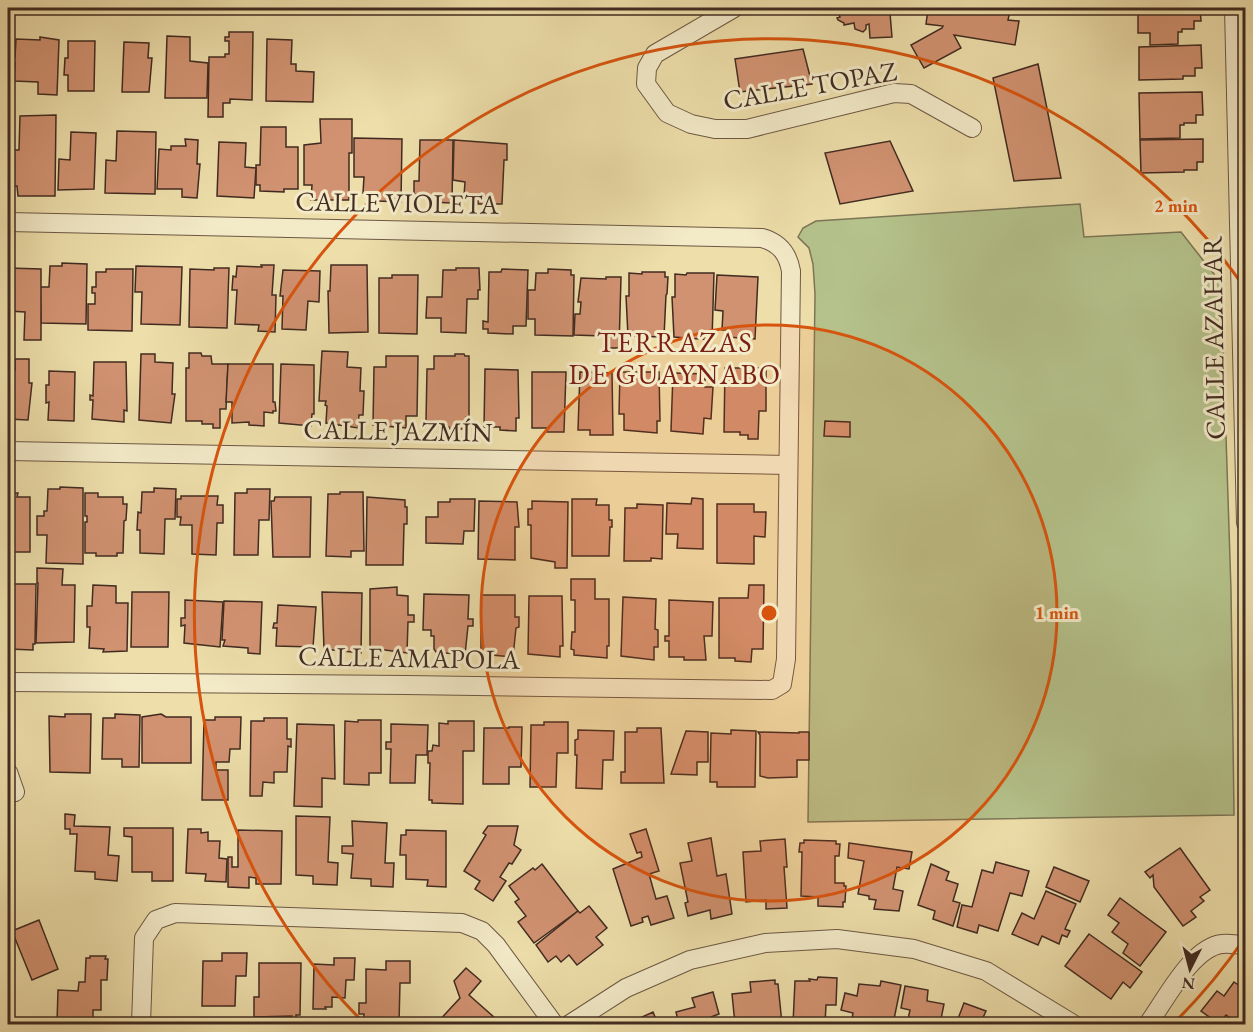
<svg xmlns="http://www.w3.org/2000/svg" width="1253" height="1032" font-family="'EB Garamond',serif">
	<rect width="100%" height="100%" fill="#eddeaa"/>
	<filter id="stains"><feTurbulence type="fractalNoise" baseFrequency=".00333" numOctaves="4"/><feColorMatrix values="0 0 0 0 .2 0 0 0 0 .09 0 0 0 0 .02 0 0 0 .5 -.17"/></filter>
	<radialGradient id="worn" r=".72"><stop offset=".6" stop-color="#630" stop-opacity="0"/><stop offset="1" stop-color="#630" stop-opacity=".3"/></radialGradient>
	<polygon fill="#b5c28b" stroke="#7b7656" stroke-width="1.5" points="1080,204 1084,237 1181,232 1221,283 1231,590 1234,815 808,822 815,294 813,264 809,248 798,237 803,228 816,221"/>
	<g fill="#d19271" stroke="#412b21" stroke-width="1.5">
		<polygon points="838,8 882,8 883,13 890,13 892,37 870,38 869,24 866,25 866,29 863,32 855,29 854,23 844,25 844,23 838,20 837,18 840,17"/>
		<polygon points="944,8 1003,8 1002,10 1010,11 1008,20 1019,21 1015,45 954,35 961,48 924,68 911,45 942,28 943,26 926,24 928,9 944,11"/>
		<polygon points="1138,8 1200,8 1201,21 1194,21 1194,29 1182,29 1182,32 1178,32 1178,44 1150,45 1150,33 1138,33"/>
		<polygon points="229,32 253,32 252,100 230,99 230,103 223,103 223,117 208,117 209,57 225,57 225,54 229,54 229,41 225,41 225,37 229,37"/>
		<polygon points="167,36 190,37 190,61 208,63 207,98 165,98"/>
		<polygon points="40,37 59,40 57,95 38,94 38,82 14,81 15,63 11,63 11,57 15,57 16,39 40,40"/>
		<polygon points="267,39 292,40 291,64 296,64 296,71 314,72 313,102 266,101"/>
		<polygon points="68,41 95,41 94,91 68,91 68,75 64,75 65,58 68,58"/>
		<polygon points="124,42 149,43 148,58 152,58 149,92 122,92"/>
		<polygon points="1201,45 1202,68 1195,68 1195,76 1183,76 1183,79 1139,80 1139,47"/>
		<polygon points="803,49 812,84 740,92 735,59"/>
		<polygon points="1038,64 1061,178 1014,181 993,78"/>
		<polygon points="1202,92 1203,115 1196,115 1196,123 1184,123 1184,125 1180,125 1180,138 1140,139 1139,93"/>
		<polygon points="56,115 55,196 18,196 17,186 8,186 8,150 19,150 20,116"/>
		<polygon points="320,119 352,119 352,153 349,153 349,200 311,200 312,185 304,185 304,145 321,143"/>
		<polygon points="261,127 286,127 286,147 298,147 298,189 284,189 284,192 260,191 260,185 256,185 256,165 260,165"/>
		<polygon points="117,131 156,132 155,194 105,193 106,160 116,161"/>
		<polygon points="71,132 96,133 94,189 58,190 59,159 70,160"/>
		<polygon points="354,138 402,139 401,202 378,201 378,194 363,193 364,177 354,177"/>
		<polygon points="185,139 198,140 197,164 200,164 197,198 182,197 182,189 157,189 159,149 171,150 171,146 186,146"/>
		<polygon points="1203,139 1203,162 1197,162 1197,170 1184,170 1184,172 1141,173 1140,140"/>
		<polygon points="420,140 453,140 452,203 428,202 428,195 414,194 414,181 419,181"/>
		<polygon points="454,140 507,144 507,160 504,160 502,204 478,204 478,196 464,196 465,182 453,180"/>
		<polygon points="890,141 913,191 840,204 825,153"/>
		<polygon points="219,142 246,143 245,167 256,168 254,198 217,196"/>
		<polygon points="62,263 87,264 86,324 41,323 40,287 49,287 50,266 62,266"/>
		<polygon points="261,265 274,265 272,295 276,295 275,332 258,331 259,325 235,324 237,290 232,290 233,276 236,277 237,266 262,267"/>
		<polygon points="331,265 367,265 368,332 329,333 328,291 330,291"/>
		<polygon points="136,266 182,267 180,325 141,324 142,292 135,292"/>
		<polygon points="8,268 41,269 41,340 24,340 25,312 8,311"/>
		<polygon points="214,268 229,268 227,328 189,327 190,269 214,270"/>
		<polygon points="456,268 479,268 480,290 478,290 478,299 467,299 466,333 441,332 441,318 426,318 427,297 442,297 443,270 456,270"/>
		<polygon points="106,269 133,269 132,331 88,330 88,304 95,304 95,293 92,293 92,287 96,287 96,272 106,272"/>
		<polygon points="502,269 528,270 526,326 513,326 513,334 488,333 488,329 483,329 483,321 488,322 489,272 501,272"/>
		<polygon points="548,269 571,270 571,275 574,275 573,336 535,335 535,319 528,319 528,290 535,290 536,273 548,273"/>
		<polygon points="283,270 320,271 319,302 308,301 306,330 282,329 283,296 280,296"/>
		<polygon points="642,272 665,272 665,277 668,277 667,294 666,295 664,337 628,336 626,296 629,296 629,273 642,274"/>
		<polygon points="687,273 714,273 712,340 674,337 672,297 675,297 675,274 686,275"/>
		<polygon points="392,275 418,275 417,334 379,333 379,278 392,278"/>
		<polygon points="717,275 758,277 755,339 727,337 727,330 722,330 723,311 715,310"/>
		<polygon points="606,277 621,277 619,348 603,348 603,336 574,335 575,314 580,314 581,302 578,302 581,278 606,279"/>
		<polygon points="322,351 348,352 347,367 361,368 360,391 364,391 363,415 359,415 358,428 326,423 327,406 325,405 326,401 319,401"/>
		<polygon points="189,353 201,353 202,356 211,356 212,364 228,364 226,409 220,409 220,428 213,428 213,424 202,424 202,421 186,421 186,368 189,368"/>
		<polygon points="141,354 155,354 155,362 173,363 172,394 175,394 171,423 139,420"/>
		<polygon points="455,354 464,354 465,356 469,356 469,417 466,417 466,429 449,429 449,427 434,426 434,421 426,421 427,369 434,369 434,356 455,356"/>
		<polygon points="386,356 418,356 417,416 406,416 406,428 373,425 374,367 386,367"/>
		<polygon points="15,359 29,359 29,383 32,383 28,420 8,419 8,370 15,370"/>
		<polygon points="94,362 126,362 127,411 124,410 124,422 92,419 93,400 90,400 90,395 93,396"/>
		<polygon points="228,364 273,364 273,402 275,402 276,411 273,411 273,413 264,412 264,426 249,425 249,422 232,423 232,402 226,402"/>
		<polygon points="281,364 314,365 314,414 312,414 311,426 279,423"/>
		<polygon points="725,368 766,368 766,411 759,411 758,439 748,439 748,435 740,435 740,432 724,432"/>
		<polygon points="485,369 518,370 519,418 516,418 516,431 500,430 500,427 484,427"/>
		<polygon points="49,371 75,372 74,421 48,420 49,402 46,403 46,385 49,385"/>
		<polygon points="532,372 566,372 564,432 547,432 547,428 532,428"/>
		<polygon points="580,372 612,373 613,435 590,435 590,430 578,430"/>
		<polygon points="620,372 659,372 660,421 657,421 657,433 624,430 624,414 619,414"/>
		<polygon points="673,373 705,374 705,387 713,387 711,419 704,418 703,434 671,431"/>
		<polygon points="825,421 850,422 850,437 824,436"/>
		<polygon points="60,487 83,488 83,564 46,563 47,535 37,535 37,516 44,516 44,511 47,511 48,489 60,489"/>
		<polygon points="154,488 176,489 175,519 165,519 164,554 140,553 140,530 137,530 138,512 141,513 142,492 154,492"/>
		<polygon points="247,489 270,489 269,520 259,520 258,555 234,555 235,493 247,493"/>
		<polygon points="340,492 363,492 364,551 351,551 351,557 326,556 328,494 340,494"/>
		<polygon points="8,493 18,493 17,497 30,497 30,552 8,552"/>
		<polygon points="85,493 98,493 98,497 123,497 123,504 127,504 126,520 124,521 123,553 117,553 117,556 96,556 96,553 85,553 85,522 87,522 87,516 85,516"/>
		<polygon points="181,496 218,496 217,505 223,505 223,523 217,523 216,555 192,554 192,525 180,525 181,517 177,517 177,499 181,499"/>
		<polygon points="275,497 311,497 310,557 273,557 271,501 274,501"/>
		<polygon points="367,497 405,500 405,507 407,507 407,524 404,524 403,565 366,565"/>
		<polygon points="692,498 703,499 703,549 677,548 678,534 666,534 667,503 691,504"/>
		<polygon points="450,499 475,499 474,531 464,531 463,544 426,543 426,517 438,517 438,502 450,502"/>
		<polygon points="572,499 597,499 596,505 609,505 609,520 612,520 612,527 610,527 609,556 572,556"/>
		<polygon points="479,501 517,502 519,527 515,527 515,560 478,559"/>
		<polygon points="532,501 568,502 567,568 555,568 555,562 531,558 531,525 528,525 528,509 532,509"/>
		<polygon points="637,504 663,505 662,559 651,558 651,561 624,561 625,508 637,508"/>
		<polygon points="717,504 754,504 754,512 766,512 765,537 754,536 754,564 717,563"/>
		<polygon points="37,568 63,569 62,585 75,585 74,642 36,643 38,583 37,583"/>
		<polygon points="571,579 595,579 595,599 609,599 609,646 607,646 607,658 574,655 574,650 571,649 572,632 575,632 575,600 571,600"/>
		<polygon points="8,584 36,584 35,644 33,644 33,650 9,649 8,647"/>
		<polygon points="93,585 116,586 116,603 128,603 127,651 103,652 104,649 89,648 90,627 87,627 87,606 92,606"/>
		<polygon points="749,585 764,585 763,649 752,649 751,662 735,661 735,658 719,658 719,598 748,598"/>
		<polygon points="397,587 397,595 408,596 408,615 414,615 414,622 408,622 407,653 370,648 370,589"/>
		<polygon points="132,592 169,592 168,647 131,647"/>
		<polygon points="322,592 362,593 361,653 324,649"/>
		<polygon points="424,594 469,595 468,619 473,619 473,626 468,626 465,655 436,652 434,649 434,636 431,636 431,630 423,630"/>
		<polygon points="481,595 515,595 515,617 519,617 519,627 516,628 513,657 481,654"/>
		<polygon points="529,596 562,596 563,646 560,646 560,657 528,654"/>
		<polygon points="623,597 656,599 655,629 658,630 658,647 654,647 654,660 621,656"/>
		<polygon points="185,600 223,602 220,647 184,643 185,625 181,626 181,618 185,618"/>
		<polygon points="669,600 713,602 712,636 704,636 706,660 684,660 684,657 669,657 669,641 665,641 665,636 669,636"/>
		<polygon points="224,601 262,602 260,654 248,653 248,648 223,646 225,640 222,640"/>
		<polygon points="278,605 316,607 313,647 276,646 277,628 273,628 274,623 277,623"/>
		<polygon points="65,714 91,714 90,773 50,772 49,716 65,717"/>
		<polygon points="115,714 140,715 139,767 122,767 122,759 102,759 103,718 115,718"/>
		<polygon points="161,714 166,717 191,717 191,763 142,763 142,717"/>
		<polygon points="215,717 241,717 240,749 230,749 229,762 216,762 216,770 228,770 228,800 202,800 204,720 215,720"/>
		<polygon points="264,718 287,718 287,739 291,739 291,747 288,746 287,772 274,772 274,783 263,782 262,796 250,796 251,721 264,721"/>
		<polygon points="358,720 381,720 381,773 369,773 369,785 344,784 345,721 358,722"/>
		<polygon points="448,721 474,721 474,751 463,751 463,804 432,803 432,800 429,800 430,763 428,763 428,751 432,751 433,745 439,746 439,723 448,724"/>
		<polygon points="544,722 568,722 568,753 557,753 556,787 530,787 531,725 544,725"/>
		<polygon points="297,724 334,725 335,779 322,778 322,807 294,806"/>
		<polygon points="391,724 428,725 427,755 416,755 415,783 390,783 391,749 386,749 386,742 391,742"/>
		<polygon points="509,727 522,727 521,767 509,767 509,784 483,784 484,728 509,728"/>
		<polygon points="637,728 661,728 664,783 621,783 621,772 625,772 625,732 637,732"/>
		<polygon points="578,730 614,731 613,760 603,760 602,789 576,788 577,755 575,755 575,740 578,739"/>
		<polygon points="731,730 756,731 755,787 717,787 717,782 710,782 711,733 731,734"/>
		<polygon points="686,731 708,732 708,762 697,762 697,775 671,774"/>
		<polygon points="758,732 799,733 799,732 809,732 809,760 797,760 797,777 768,778 760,776 760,735"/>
		<polygon points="65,814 75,815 74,826 110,827 108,855 119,856 117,881 95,879 95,872 75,871 77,834 70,834 70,829 65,829"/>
		<polygon points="296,816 330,817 328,862 338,863 337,885 313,884 313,876 296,875"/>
		<polygon points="352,821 387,823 385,863 394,863 393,887 371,886 371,879 351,878 353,854 342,853 342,846 353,846"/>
		<polygon points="488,826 518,826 514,845 521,850 512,864 509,863 500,877 506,881 493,901 475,889 480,881 464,871 486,835 483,833"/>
		<polygon points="124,828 173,828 173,881 152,881 152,872 132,872 132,837 124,836"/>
		<polygon points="188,829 201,829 201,833 208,832 208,841 220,841 219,858 227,859 226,882 205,881 206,874 186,873"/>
		<polygon points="646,829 659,871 649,874 656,899 667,896 674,918 651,925 648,916 642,918 643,922 631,926 613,869 642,857 641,852 637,853 630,834"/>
		<polygon points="238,830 282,831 281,884 256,884 256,878 249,877 249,888 228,887 228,857 232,857 232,867 238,867"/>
		<polygon points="406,830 446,831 446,887 427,886 428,880 406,879 406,855 400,855 401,835 406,835"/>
		<polygon points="711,838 717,876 726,874 732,914 711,919 710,910 688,916 685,903 688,902 680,863 692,861 688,843"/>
		<polygon points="785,839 787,867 784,867 787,908 766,909 766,900 746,902 743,852 761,851 760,841"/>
		<polygon points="804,840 836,841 836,844 840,844 839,856 835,856 835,883 844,883 844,886 846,886 845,902 843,902 843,907 818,906 818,897 801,896 802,852 799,852 800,843 804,843"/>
		<polygon points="849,843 912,852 909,869 897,867 893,889 903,891 899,911 874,909 876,900 869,899 869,896 858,894 864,861 848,858"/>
		<polygon points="1180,848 1210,890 1200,897 1204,901 1191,911 1196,917 1183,926 1154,887 1153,875 1150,878 1145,872"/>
		<polygon points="1241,854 1246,854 1246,912 1240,912"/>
		<polygon points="996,862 1029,871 1022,896 1010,893 998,931 979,925 977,933 957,927 962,905 972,907 982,870 993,873"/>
		<polygon points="542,864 578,911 534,943 518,922 526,916 515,902 519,899 509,886 533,868 535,870"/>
		<polygon points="931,864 949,872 946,880 958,884 953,901 960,903 953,926 933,919 935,911 918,905"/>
		<polygon points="1054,867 1089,881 1080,902 1046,887"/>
		<polygon points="1046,891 1076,904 1065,929 1070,931 1067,937 1062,935 1059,944 1042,936 1038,945 1012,934 1022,913 1034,919"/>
		<polygon points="1120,898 1166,932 1140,966 1123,953 1128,944 1112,932 1119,923 1108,915"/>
		<polygon points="589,906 607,928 596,937 603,945 577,965 569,955 561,962 556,956 548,962 536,945 578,911 580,913"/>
		<polygon points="39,920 58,969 32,980 12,931"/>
		<polygon points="1089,934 1142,972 1130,988 1123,982 1111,999 1065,966"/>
		<polygon points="222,953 247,953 246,976 236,976 235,1006 202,1006 203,961 222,961"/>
		<polygon points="90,956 106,956 105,959 108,959 107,980 101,980 101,1010 93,1010 93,1023 57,1022 58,990 78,991 79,982 85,982 86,958 90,958"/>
		<polygon points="334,958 355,958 354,980 346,980 345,998 332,997 332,1007 325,1007 326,1009 313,1009 314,964 334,965"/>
		<polygon points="386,961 410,961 410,983 400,983 399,1024 363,1024 364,1014 359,1014 359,1003 366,1003 366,969 386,970"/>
		<polygon points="259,963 301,963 300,1015 296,1015 296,1018 292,1018 292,1016 254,1017 254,997 259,997"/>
		<polygon points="466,968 481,981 469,995 495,1018 489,1024 436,1024 460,998 454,981"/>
		<polygon points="818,977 837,978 836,1005 826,1005 825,1024 793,1024 795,981 810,981 809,979 817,980"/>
		<polygon points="775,980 775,984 778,984 782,1024 735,1024 732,994 751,992 750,982"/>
		<polygon points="881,981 901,985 893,1024 851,1024 853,1013 841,1010 845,993 857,996 859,984 880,986"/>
		<polygon points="1234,982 1246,990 1246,1024 1238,1024 1226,1015 1219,1024 1201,1011 1217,991 1224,996"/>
		<polygon points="905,986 928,990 927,1001 944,1004 940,1024 907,1024 910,1010 901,1008"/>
		<polygon points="713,992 719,1014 711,1017 713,1024 679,1024 676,1012 695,1007 692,998"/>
		<polygon points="964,1003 986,1011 982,1020 996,1024 956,1024"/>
		<polygon points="653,1012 658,1024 630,1024 629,1023"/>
		<rect x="172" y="1021" width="23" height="3"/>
	</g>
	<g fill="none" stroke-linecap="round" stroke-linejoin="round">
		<defs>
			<g id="street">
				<polyline points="734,8 655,54 647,68 646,84 667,113 691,124 715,129 747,129 894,93 911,94 972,128"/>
				<polyline points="1234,8 1246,523"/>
				<path d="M8,222l754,16c18,5 26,16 29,33l-5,388 -4,25 -10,6 -366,-5 -398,-3"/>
				<polyline points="8,451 788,465"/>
				<polyline points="8,772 15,792"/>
				<polyline points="141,1024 144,938 156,920 175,913 462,923 482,931 496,945 554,1024"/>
				<polyline points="570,1024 626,988 690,960 765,943 837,939 914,949 986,971 1073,1024"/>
				<path d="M1148,1024c17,-23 44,-77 74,-80 8,-1 16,1 24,1"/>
			</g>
		</defs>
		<use href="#street" stroke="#6c5843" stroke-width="20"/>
		<use href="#street" stroke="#f3eac8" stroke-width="18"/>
	</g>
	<circle cx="769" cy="613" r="288" fill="#d7540e" fill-opacity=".12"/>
	<g fill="none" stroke="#d7540e" stroke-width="3">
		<circle cx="769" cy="613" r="288"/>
		<path d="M1244 939A576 576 0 0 1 1173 1024M365 1024A576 576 0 1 1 1244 287"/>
	</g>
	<g text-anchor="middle" stroke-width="6" stroke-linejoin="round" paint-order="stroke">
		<g font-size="27" fill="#412b21" stroke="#f3eac8">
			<text transform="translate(810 86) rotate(-10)" y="9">CALLE TOPAZ</text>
			<text transform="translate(397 203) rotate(1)" y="9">CALLE VIOLETA</text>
			<text transform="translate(1214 338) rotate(-91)" y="9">CALLE AZAHAR</text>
			<text transform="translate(398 431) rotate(1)" y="9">CALLE JAZMÍN</text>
			<text transform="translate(409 658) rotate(1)" y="9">CALLE AMAPOLA</text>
		</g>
		<g font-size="28" letter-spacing="1.5" fill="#7a1f14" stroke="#f3eac8">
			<text x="675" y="352">TERRAZAS<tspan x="675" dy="32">DE GUAYNABO</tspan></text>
		</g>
	</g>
	<circle cx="769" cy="613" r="9" fill="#d7540e" stroke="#f3eac8" stroke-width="3"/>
	<g font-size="18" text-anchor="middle" font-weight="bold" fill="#d7540e" stroke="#f3eac8" stroke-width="6" stroke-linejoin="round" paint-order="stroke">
		<text x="1176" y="212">2 min</text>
		<text x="1057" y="619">1 min</text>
	</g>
	<rect width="1253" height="1032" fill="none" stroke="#eddeaa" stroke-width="30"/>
	<rect x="9" y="9" width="1235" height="1014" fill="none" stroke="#412b21" stroke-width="3"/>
	<rect x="15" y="15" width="1223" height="1002" fill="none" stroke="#412b21" stroke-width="1.5"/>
	<g transform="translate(1190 969) rotate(186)" stroke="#f3eac8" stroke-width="4.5" paint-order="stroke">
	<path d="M0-4.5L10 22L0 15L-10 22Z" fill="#412b21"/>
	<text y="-9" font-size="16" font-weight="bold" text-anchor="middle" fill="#412b21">N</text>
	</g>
	<rect width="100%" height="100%" filter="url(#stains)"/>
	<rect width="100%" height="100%" fill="url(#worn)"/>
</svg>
